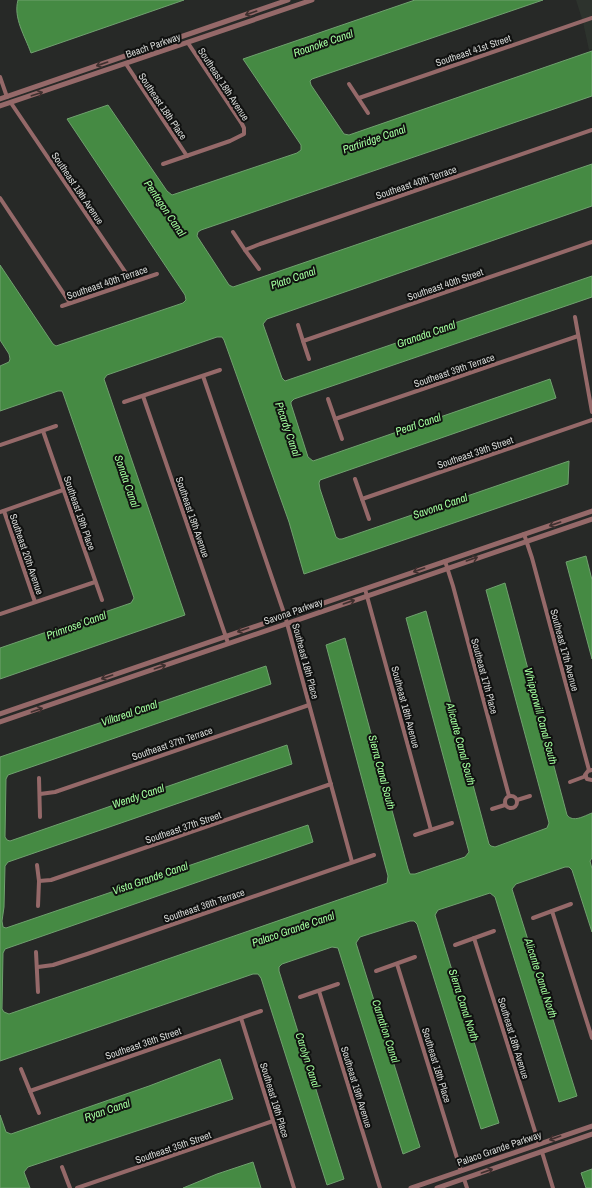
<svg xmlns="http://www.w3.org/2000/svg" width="592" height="1188" font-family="'Archivo Narrow',sans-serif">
	<rect width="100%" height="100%" fill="#272927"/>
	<polygon fill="#2d332d" points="576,0 592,0 592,49 589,50 583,22"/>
	<g fill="#458a43" stroke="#70a16f">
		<path d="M18,0h166l-153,53c-6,-17 -18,-35 -13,-53z"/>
		<polygon points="415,0 543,0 312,79 310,81 311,85 344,134 349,135 592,51 592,96 201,230 198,232 197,236 229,285 233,287 592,164 592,206 267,319 263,324 282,378 285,381 592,276 592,297 294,399 291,402 291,404 308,457 313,461 550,379 556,398 320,480 319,483 320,489 336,537 339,539 342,539 569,461 568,484 304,574 289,522 224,340 222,337 217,337 107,375 104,379 185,615 0,679 0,648 131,603 134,598 63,393 62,391 58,391 0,411 0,366 9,362 10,359 9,354 0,340 0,265 53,344 56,346 183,303 186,300 185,295 67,119 108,105 167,191 172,195 297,153 301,150 301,145 243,59"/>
		<polygon points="586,556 592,580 592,659 566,562"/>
		<path d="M505,583l62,232c6,8 17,1 25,-2v45l-2,3 2,8v63l-20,-62 -3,-3h-4l-49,17 -4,5 65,207 -18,6 -64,-205 -5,-4 -52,17 -3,5 64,208 -18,6 -64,-205 -3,-3h-4l-50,16 -4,6 64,204 -17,7 -65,-206 -6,-1 -50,17 -3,3v4l65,208 -17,6 -66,-207 -3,-4h-5l-253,87v-304l266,-91 5,18 -263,91 -2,4 -1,58 2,3 3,1 277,-96 5,19 -284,98 -3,4 -1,41 -2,14 1,6 3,1 302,-103 5,17 -308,107 -2,4 -1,56 2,3 5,2 378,-131 1,-7 -62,-231 19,-7 63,231 2,5h5l50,-17 4,-5 -63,-234 20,-7 63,233 2,2 4,1 52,-19 2,-5 -63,-233z"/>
		<polygon points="220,1059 233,1099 28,1167 24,1172 30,1188 0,1188 0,1115 6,1132 11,1134 149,1086"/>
		<polygon points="253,1162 261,1188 183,1188 217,1174"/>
		<polygon points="592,1169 592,1188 586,1188 581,1173"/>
	</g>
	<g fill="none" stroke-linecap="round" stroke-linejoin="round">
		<g stroke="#956969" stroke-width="4">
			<polyline points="126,64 187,156"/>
			<polyline points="0,77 7,97"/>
			<polyline points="349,84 368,113"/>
			<polyline points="359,98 592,18"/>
			<polyline points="11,103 126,273 130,283"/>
			<polyline points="163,164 230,141 244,134 244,128 242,124 188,43"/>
			<polyline points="0,198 70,303"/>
			<polyline points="233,232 245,250 260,244 592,130"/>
			<polyline points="245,250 259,269"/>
			<polyline points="62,306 157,274"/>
			<polyline points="575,317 592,412"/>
			<polyline points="298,325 303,341"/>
			<polyline points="309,359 303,341 592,242"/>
			<polyline points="203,376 285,616 352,862"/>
			<polyline points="143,396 228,643"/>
			<polyline points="328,399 342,439"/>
			<polyline points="124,402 220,370"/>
			<polyline points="335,419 578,336"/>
			<polyline points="43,431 102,600"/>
			<polyline points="0,445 56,426"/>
			<polyline points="355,479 369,519"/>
			<polyline points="362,499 592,420"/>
			<polyline points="4,511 35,602"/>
			<polyline points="0,512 63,490"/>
			<polyline points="524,534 532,558 589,770"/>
			<polyline points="445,561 453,586 509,796"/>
			<polyline points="365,589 431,830"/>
			<polyline points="0,614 95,582"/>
			<polyline points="592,770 588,771 585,775 587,779 592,780"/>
			<polyline points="39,778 40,817"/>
			<polyline points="570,782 586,776"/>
			<polyline points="40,794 55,792 309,705"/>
			<circle cx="511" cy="802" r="6"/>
			<polyline points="517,800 530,796"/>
			<polyline points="492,809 505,805"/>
			<polyline points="415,835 452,823"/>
			<polyline points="37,865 39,881 38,906"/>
			<polyline points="39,881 51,880 331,784"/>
			<polyline points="552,911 592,1038"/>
			<polyline points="533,918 571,904"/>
			<polyline points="474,938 539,1144"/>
			<polyline points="455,945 494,931"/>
			<polyline points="36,952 38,992"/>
			<polyline points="397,964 461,1171"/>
			<polyline points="38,967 53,965 87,954 374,855"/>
			<polyline points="376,971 415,957"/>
			<polyline points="319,991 380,1188"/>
			<polyline points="300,997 338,984"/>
			<polyline points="241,1018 294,1188"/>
			<polyline points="21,1069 39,1113"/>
			<polyline points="30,1091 261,1011"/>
			<polyline points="542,1152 553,1188"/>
			<polyline points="62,1167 70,1188"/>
			<polyline points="464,1179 467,1188"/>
			<polyline points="77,1188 273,1121"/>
		</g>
		<g stroke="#956969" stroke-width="5">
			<polyline points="0,99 288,0"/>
			<polyline points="0,106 312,0"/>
			<polyline points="0,714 592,511"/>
			<polyline points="0,722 592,519"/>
			<polyline points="411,1188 592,1126"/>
			<polyline points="437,1188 592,1134"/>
		</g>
	</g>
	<defs><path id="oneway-shaft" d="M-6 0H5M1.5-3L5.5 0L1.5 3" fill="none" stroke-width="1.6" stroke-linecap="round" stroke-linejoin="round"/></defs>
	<g stroke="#3f302f">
		<use href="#oneway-shaft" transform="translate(251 13) rotate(161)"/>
		<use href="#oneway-shaft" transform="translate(102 64) rotate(161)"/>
		<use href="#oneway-shaft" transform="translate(37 94) rotate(-18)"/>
		<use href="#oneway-shaft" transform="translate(555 524) rotate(161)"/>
		<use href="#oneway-shaft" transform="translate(472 559) rotate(-19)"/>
		<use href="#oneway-shaft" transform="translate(419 570) rotate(161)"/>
		<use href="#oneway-shaft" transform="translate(349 602) rotate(-19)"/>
		<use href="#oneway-shaft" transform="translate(243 630) rotate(161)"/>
		<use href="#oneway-shaft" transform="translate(160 667) rotate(-19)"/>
		<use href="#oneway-shaft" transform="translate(107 677) rotate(161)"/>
		<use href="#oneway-shaft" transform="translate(37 710) rotate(-19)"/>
		<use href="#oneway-shaft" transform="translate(555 1138) rotate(161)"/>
		<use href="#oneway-shaft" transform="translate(487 1171) rotate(-19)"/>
	</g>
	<g text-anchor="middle" stroke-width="4" stroke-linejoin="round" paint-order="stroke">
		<g font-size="10" fill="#d5d7d5" stroke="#101110">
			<text transform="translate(153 45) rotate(-19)" y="4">Beach Parkway</text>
			<text transform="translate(473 50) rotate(-19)" y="4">Southeast 41st Street</text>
			<text transform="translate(224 84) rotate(57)" y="4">Southeast 18th Avenue</text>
			<text transform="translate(163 106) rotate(56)" y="4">Southeast 18th Place</text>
			<text transform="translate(416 182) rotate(-19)" y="4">Southeast 40th Terrace</text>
			<text transform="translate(78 188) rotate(56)" y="4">Southeast 19th Avenue</text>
			<text transform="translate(107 282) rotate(-19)" y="4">Southeast 40th Terrace</text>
			<text transform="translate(445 284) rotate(-19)" y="4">Southeast 40th Street</text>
			<text transform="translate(454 370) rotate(-19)" y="4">Southeast 39th Terrace</text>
			<text transform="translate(475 452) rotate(-19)" y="4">Southeast 39th Street</text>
			<text transform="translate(80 513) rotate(71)" y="4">Southeast 19th Place</text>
			<text transform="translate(193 517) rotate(71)" y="4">Southeast 19th Avenue</text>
			<text transform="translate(27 554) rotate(71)" y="4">Southeast 20th Avenue</text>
			<text transform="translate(293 611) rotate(-19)" y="4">Savona Parkway</text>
			<text transform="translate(565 650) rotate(75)" y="4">Southeast 17th Avenue</text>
			<text transform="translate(306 661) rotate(75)" y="4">Southeast 18th Place</text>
			<text transform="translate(485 676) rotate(75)" y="4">Southeast 17th Place</text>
			<text transform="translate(406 707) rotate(75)" y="4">Southeast 18th Avenue</text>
			<text transform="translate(172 743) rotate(-19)" y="4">Southeast 37th Terrace</text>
			<text transform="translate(183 827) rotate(-19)" y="4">Southeast 37th Street</text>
			<text transform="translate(204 905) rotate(-19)" y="4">Southeast 36th Terrace</text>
			<text transform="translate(514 1038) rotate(73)" y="4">Southeast 18th Avenue</text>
			<text transform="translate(143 1043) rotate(-19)" y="4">Southeast 36th Street</text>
			<text transform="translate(437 1065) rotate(73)" y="4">Southeast 18th Place</text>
			<text transform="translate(357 1087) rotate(73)" y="4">Southeast 19th Avenue</text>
			<text transform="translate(275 1100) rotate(73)" y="4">Southeast 19th Place</text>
			<text transform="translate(173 1147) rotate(-19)" y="4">Southeast 35th Street</text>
			<text transform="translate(499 1148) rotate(-19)" y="4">Palaco Grande Parkway</text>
		</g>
		<g font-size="11" font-style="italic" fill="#a3ff9e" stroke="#101110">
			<text transform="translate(323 43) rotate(-19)" y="4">Roanoke Canal</text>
			<text transform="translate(374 139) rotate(-19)" y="4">Partiridge Canal</text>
			<text transform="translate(165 208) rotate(56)" y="4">Pentagon Canal</text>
			<text transform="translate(293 278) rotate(-19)" y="4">Plato Canal</text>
			<text transform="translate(426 334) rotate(-19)" y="4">Granada Canal</text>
			<text transform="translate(418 424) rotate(-19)" y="4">Pearl Canal</text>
			<text transform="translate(288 429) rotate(71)" y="4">Picardy Canal</text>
			<text transform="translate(127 481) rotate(71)" y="4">Sonata Canal</text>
			<text transform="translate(440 506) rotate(-19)" y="4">Savona Canal</text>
			<text transform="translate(76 625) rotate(-20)" y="4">Primrose Canal</text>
			<text transform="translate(129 713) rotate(-19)" y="4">Villareal Canal</text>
			<text transform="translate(541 716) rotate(75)" y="4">Whipporwill Canal South</text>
			<text transform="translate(461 744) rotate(75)" y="4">Alicante Canal South</text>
			<text transform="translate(382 772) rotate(75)" y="4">Sierra Canal South</text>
			<text transform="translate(138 796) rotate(-19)" y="4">Wendy Canal</text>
			<text transform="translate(150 878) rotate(-19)" y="4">Vista Grande Canal</text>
			<text transform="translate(293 929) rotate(-19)" y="4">Palaco Grande Canal</text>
			<text transform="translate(541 978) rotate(72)" y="4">Alicante Canal North</text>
			<text transform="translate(464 1005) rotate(72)" y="4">Sierra Canal North</text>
			<text transform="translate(386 1031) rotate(72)" y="4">Carnation Canal</text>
			<text transform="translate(308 1060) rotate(72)" y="4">Carolyn Canal</text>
			<text transform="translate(107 1110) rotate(-19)" y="4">Ryan Canal</text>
		</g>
	</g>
</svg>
